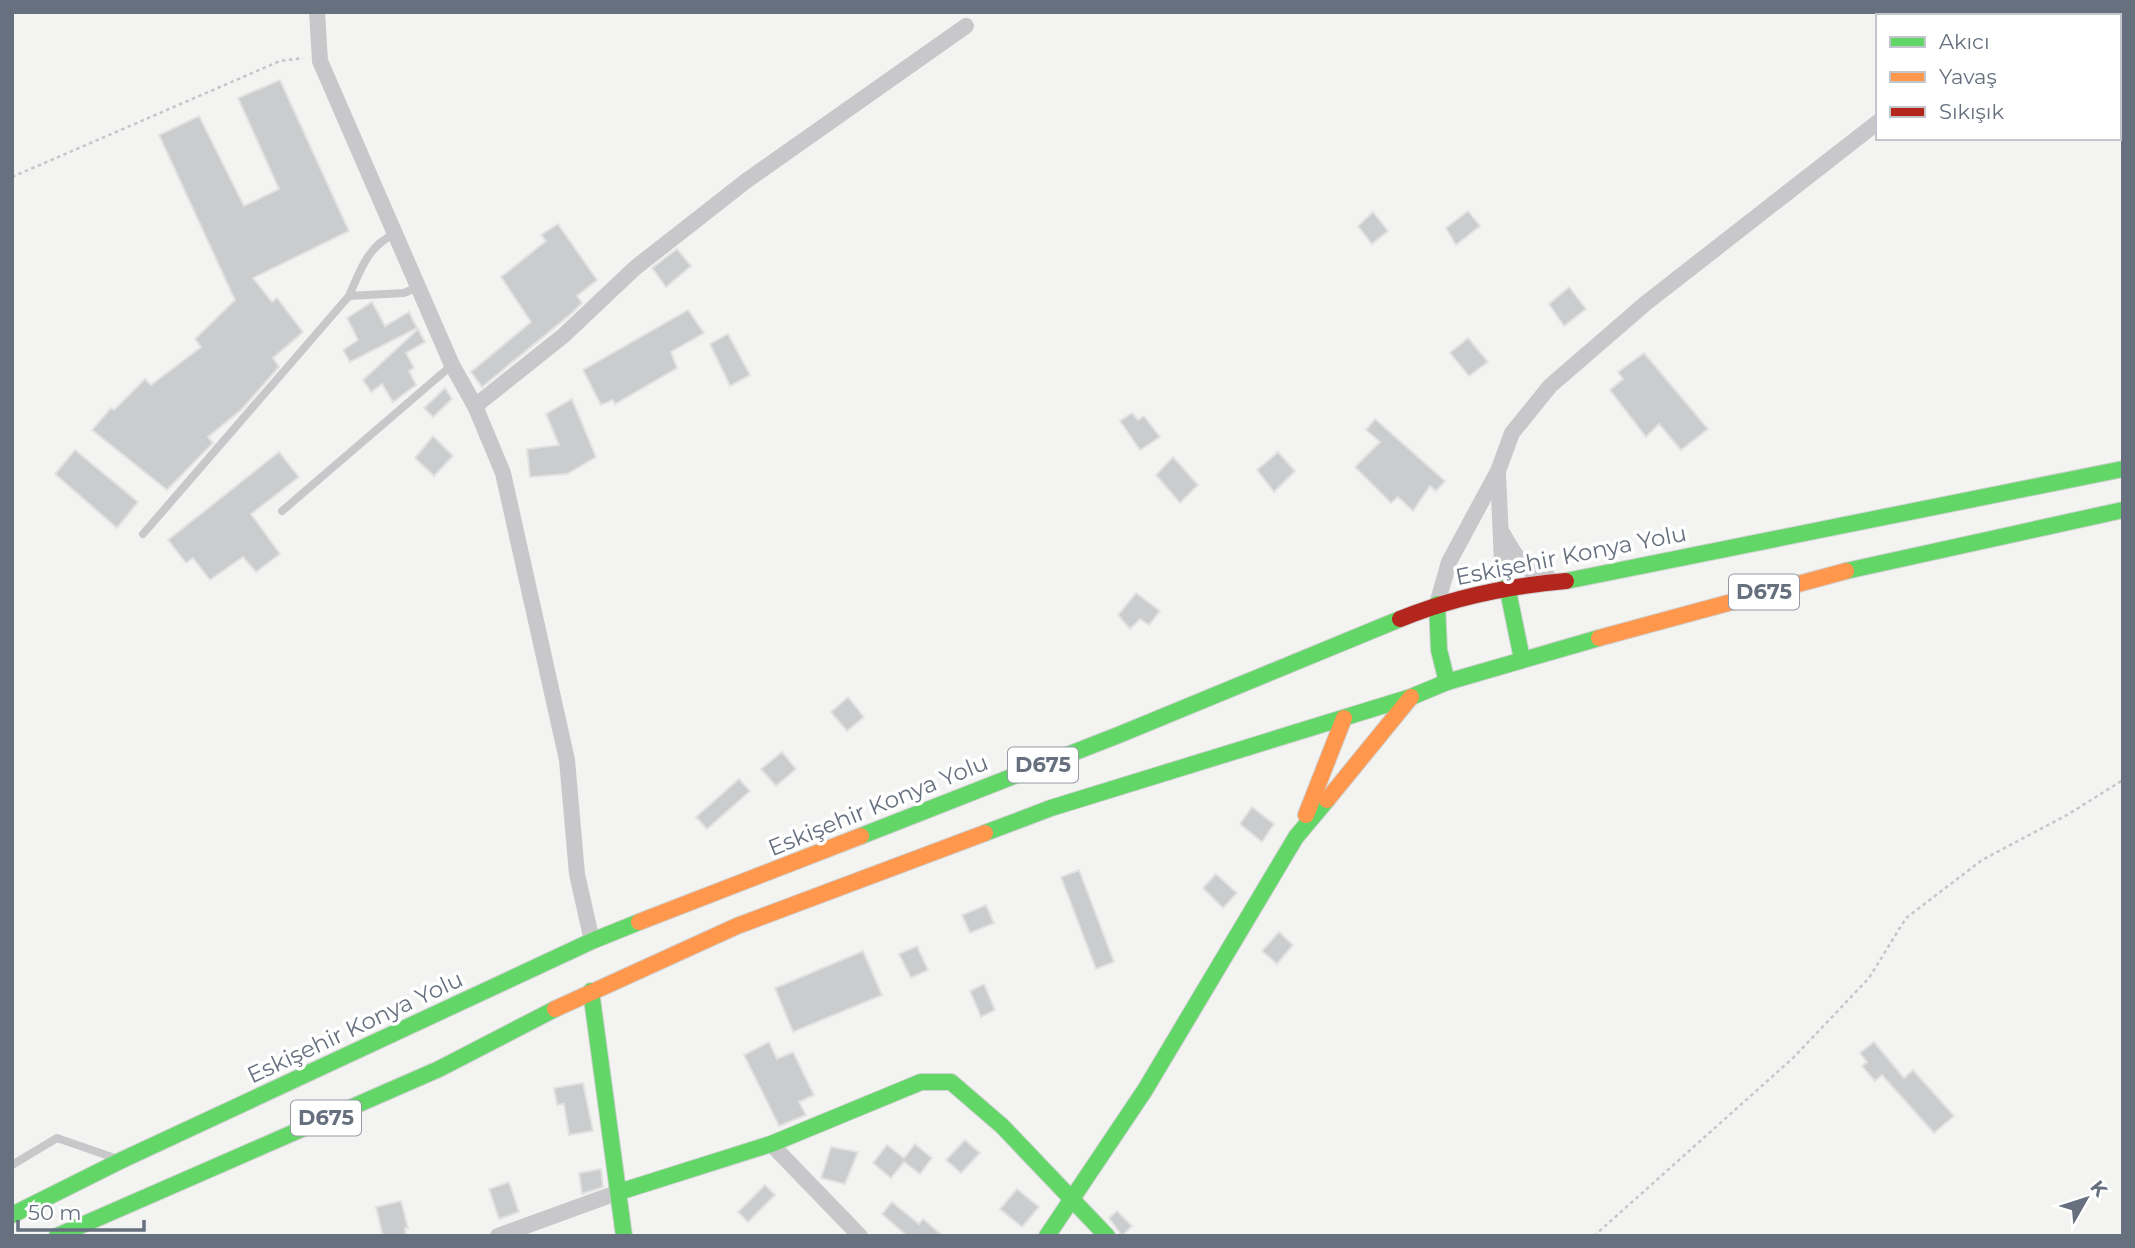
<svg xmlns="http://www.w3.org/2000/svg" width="2135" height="1248" font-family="Montserrat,sans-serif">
	<rect width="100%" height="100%" fill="#f3f3f2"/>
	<g fill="#cbcccd" stroke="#e2e2e2" stroke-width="2">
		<polygon points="280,80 349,231 253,278 272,302 277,298 303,332 273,358 279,367 241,410 208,437 213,443 167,490 92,430 111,408 114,410 145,379 151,385 201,347 195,339 235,300 159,135 199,116 244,206 279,189 238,98"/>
		<polygon points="1468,211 1480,226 1456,245 1446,228"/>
		<polygon points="1373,212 1388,231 1372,244 1358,226"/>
		<polygon points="558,224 597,280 577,296 582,303 572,313 482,387 471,372 531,322 501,277 546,241 541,235"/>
		<polygon points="677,249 691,266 666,287 652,268"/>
		<polygon points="1569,287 1586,309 1564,326 1549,304"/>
		<polygon points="372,302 385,326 409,312 417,328 350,362 343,350 358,340 347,318"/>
		<polygon points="688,310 704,333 671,352 677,368 615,404 613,400 601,405 583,370"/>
		<polygon points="418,329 425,342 406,353 414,368 409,371 416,385 393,402 382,384 371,392 363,380"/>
		<polygon points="728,334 750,375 730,386 710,344"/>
		<polygon points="1468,338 1488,362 1469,376 1450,353"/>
		<polygon points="1644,353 1708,429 1681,450 1659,424 1646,437 1610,390 1623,379 1618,372"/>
		<polygon points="445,388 452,399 433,417 424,408"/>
		<polygon points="572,399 596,457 567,474 530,477 527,449 559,445 546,414"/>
		<polygon points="1132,413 1138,420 1144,416 1160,437 1140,450 1120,421"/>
		<polygon points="1375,419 1445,481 1436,491 1430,486 1413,511 1398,497 1391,503 1355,467 1380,442 1366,430"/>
		<polygon points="433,436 453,456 434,476 415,458"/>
		<polygon points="75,450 138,502 117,528 55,474"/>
		<polygon points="279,452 299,477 251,514 280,554 256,572 243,557 210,580 193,558 186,563 168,540"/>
		<polygon points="1278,452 1295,471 1274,492 1257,470"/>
		<polygon points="1173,457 1198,485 1180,503 1156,475"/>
		<polygon points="1136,593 1160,611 1149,625 1140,619 1130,629 1118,615"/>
		<polygon points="848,697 864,717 847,731 831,712"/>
		<polygon points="782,752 796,769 776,786 761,769"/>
		<polygon points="739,779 750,791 707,829 696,817"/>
		<polygon points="1252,807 1274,824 1262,842 1240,824"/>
		<polygon points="1079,870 1114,962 1096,969 1061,877"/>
		<polygon points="1216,874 1237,893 1223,908 1203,888"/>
		<polygon points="986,905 994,923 970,933 962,915"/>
		<polygon points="1279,932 1293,945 1277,964 1262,951"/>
		<polygon points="917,946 928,970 911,978 899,954"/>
		<polygon points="863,951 882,995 793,1032 775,988"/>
		<polygon points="984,984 995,1010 981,1017 970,991"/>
		<polygon points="769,1042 777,1059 793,1052 814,1095 799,1102 806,1115 779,1126 744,1055"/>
		<polygon points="1874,1042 1904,1078 1913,1070 1954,1116 1934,1133 1882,1075 1875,1081 1862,1066 1867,1062 1860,1053"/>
		<polygon points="583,1083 593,1131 569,1135 564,1104 557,1105 554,1088"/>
		<polygon points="965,1140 980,1153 961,1173 946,1160"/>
		<polygon points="915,1144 932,1158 920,1174 904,1162 891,1178 873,1163 887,1145 904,1158"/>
		<polygon points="831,1147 858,1152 845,1184 821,1178"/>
		<polygon points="601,1169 603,1187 582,1194 579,1173"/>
		<polygon points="509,1182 519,1212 499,1219 489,1189"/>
		<polygon points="765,1185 775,1195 748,1222 738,1212"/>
		<polygon points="1017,1189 1039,1207 1022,1227 1000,1209"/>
		<polygon points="401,1201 408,1228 405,1228 406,1236 383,1236 376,1207"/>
		<polygon points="892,1202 919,1224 923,1219 943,1236 907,1236 882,1214"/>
		<polygon points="1117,1211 1132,1226 1122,1236 1109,1218"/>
	</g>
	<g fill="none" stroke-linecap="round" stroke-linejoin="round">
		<defs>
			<g id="fast">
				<polyline points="1846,571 2123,510"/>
				<polyline points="1566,581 2123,469"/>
				<polyline points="1507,586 1522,659"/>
				<polyline points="1437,604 1439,650 1447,682"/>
				<polyline points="985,833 1051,808 1411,697 1447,682 1599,638"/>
				<polyline points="861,836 1121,734 1400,619"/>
				<polyline points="591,991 624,1236"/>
				<polyline points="619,1192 771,1144 921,1082 951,1082 1002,1126 1107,1236"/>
				<polyline points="12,1215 122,1160 592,941 639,922"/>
				<polyline points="57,1236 439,1069 555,1009"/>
				<polyline points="1047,1236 1145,1090 1296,837 1327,800"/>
			</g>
			<g id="slow">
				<polyline points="1599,638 1846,571"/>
				<polyline points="1327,800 1411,697"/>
				<polyline points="1306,815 1344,718"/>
				<polyline points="639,922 861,836"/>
				<polyline points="555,1009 737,926 985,833"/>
			</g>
			<path id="jam" d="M1400,619c54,-22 107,-33 166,-38"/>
		</defs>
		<use href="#fast" stroke="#d0d1d1" stroke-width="18"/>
		<use href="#slow" stroke="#d0d1d1" stroke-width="18"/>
		<use href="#jam" stroke="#d0d1d1" stroke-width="18"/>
		<g stroke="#c5c6c7" stroke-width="2.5" stroke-dasharray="3.5 3.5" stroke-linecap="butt">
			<polyline points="12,177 280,61 303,58"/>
			<polyline points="1594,1236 1793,1058 1869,978 1906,918 1982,860 2067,815 2123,780"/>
		</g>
		<g stroke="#c8c8ca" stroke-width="8">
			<path d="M349,296c11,-25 19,-51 46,-62"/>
			<polyline points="282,511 452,365"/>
			<polyline points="143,534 349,296 404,293 418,287"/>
			<polyline points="12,1165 57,1138 112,1157"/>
		</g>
		<g stroke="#c8c8ca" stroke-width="16">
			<polyline points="317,12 320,61 452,365 475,406 503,473 567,760 577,874 592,941"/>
			<polyline points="2008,16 2012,12"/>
			<polyline points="475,406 563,336 635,268 746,181 966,26"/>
			<polyline points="1498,473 1502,562 1507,586"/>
			<path d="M1503,534c11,20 21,39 45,43"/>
			<polyline points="1437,604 1449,562 1498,471 1512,433 1550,386 1646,303 1878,122"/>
			<polyline points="771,1144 860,1236"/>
			<polyline points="498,1236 619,1192"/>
		</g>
		<use href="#fast" stroke="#63d668" stroke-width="16"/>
		<use href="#slow" stroke="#ff974d" stroke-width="16"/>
		<use href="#jam" stroke="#b3261e" stroke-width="16"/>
	</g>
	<g text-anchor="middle" stroke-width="7" stroke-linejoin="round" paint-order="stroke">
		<g fill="#fff" stroke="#949ba5" stroke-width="2">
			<rect x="1729" y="574.5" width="70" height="35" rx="5"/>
			<rect x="1008" y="747.5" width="70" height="35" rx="5"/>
			<rect x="291" y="1100.5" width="70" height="35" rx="5"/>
		</g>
		<g font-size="21" font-weight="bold" fill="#66707f">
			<text x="1764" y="599">D675</text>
			<text x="1043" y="772">D675</text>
			<text x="326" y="1125">D675</text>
		</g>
		<g font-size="23" fill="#66707f" stroke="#fff">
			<text transform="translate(1571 555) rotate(-11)" y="8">Eskişehir Konya Yolu</text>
			<text transform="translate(878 805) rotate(-22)" y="8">Eskişehir Konya Yolu</text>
			<text transform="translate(355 1027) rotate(-25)" y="8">Eskişehir Konya Yolu</text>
		</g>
	</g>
	<rect width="2135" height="1248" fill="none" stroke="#66707f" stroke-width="28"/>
	<rect x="1876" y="14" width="245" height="126" fill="#ffffff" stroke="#c2c6cc" stroke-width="2"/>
	<rect x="1890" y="37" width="35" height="10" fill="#63d668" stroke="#c2c6cc" stroke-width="2"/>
	<text x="1939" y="49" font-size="21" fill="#66707f">Akıcı</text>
	<rect x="1890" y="72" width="35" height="10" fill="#ff974d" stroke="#c2c6cc" stroke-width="2"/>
	<text x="1939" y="84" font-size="21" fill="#66707f">Yavaş</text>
	<rect x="1890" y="107" width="35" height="10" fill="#b3261e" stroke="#c2c6cc" stroke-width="2"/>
	<text x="1939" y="119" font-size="21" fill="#66707f">Sıkışık</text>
	<g transform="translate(2086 1199) rotate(51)" stroke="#ffffff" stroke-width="5" paint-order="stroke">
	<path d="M0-5L12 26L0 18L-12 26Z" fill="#66707f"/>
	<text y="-10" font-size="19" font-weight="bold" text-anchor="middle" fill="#66707f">K</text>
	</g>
	<path d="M18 1220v10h126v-10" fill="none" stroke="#66707f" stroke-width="3.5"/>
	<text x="28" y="1220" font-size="21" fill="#66707f" stroke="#ffffff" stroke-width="5" paint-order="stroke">50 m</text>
</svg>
